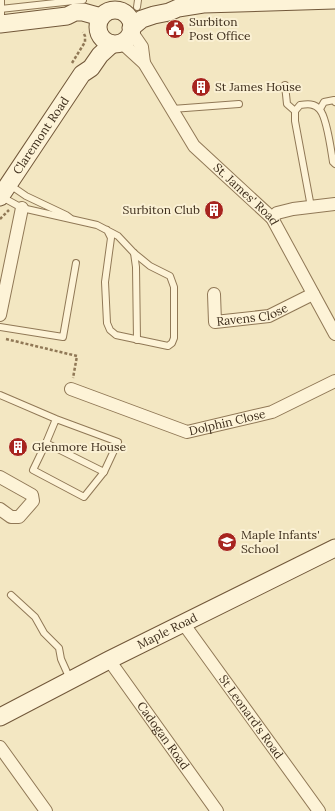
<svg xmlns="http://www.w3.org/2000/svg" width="335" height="811" font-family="Lora,serif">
	<rect width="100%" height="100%" fill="#f3e7c2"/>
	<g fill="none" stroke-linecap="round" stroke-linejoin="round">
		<defs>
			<g id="lane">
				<polyline points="1,0 1,22"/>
				<polyline points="137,7 138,0"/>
				<polyline points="0,9 83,0"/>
				<polyline points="285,85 287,104 295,111"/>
				<polyline points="172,109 239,104"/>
				<polyline points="320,109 324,102 334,100 335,102"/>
				<polyline points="10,185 26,196 66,215 70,218"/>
				<polyline points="2,197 22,208 97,225 118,236 134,253 150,266 170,276 174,287 174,338 172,343 168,346 116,335 110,330 107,323 105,282 111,238 107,230"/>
				<path d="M311,207l-16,-86v-10l5,-6c7,-1 15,-2 20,5 7,8 11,40 13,52l2,2"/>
				<polyline points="134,253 136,267 137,340"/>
				<polyline points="0,327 63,337 76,263"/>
				<polyline points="0,395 56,419 118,442 104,472 46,443 56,419"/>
				<polyline points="46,443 33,470 84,497 104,472"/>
				<polyline points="11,595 35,617 44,633 59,648 61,659 70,679"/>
			</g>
			<g id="street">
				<polyline points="131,31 142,47 144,63"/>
				<path id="s1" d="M121,42l23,21 50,83 78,72 63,116"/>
				<polyline points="272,218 277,213 293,209 335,204"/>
				<path id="s2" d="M214,294l1,28 54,-6 44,-22"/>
				<polyline points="0,315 22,208"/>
				<path id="s3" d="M71,389l116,43 85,-20 63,-31"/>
				<polyline points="0,477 32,495 33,501 19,517 11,517 0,509"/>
				<path id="s4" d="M183,623l136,188"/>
				<path id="s5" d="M109,660l108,151"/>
				<polyline points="0,747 46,811"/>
			</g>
			<g id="secondary">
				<circle cx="115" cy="27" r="17"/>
				<polyline points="0,24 67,16 75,12 83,12 101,17"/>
				<polyline points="131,28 142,19 154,15 169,12 178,8 203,4 334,0"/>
				<path id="s6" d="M0,197l82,-123 9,-6 9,-13 12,-11"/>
				<path id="s7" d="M0,717l109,-57 226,-112"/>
			</g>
		</defs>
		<use href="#lane" stroke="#907856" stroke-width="8"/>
		<use href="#street" stroke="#907856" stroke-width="14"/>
		<use href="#secondary" stroke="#72583a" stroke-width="19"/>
		<g stroke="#907856" stroke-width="2.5" stroke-dasharray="3 2" stroke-linecap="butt">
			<polyline points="72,63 85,42 85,36 83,32"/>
			<polyline points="0,219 9,210"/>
			<polyline points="6,339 77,356 73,378"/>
		</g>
		<use href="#lane" stroke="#fdf3d7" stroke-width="6"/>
		<use href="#street" stroke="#fdf3d7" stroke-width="12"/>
		<use href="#secondary" stroke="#fdf3d7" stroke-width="17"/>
	</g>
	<defs>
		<symbol id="civic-disc" viewBox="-11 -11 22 22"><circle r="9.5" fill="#a7241f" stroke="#faf0d3"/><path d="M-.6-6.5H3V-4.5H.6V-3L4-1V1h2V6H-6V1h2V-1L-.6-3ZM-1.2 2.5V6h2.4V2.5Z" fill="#fff"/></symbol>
		<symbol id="building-disc" viewBox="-11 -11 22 22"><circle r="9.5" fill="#a7241f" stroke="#faf0d3"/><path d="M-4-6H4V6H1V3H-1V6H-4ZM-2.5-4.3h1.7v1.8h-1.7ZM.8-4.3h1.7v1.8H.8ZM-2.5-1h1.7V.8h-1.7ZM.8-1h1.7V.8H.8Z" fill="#fff"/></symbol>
		<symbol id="school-disc" viewBox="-11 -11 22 22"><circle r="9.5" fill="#a7241f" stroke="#faf0d3"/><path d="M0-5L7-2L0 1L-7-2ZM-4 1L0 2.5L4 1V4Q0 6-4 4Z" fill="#fff"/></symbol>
	</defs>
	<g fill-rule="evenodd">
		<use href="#civic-disc" x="164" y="18" width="22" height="22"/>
		<use href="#building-disc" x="190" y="76" width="22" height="22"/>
		<use href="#building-disc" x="203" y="199" width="22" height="22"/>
		<use href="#building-disc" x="7" y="436" width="22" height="22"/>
		<use href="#school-disc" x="216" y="531" width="22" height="22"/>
	</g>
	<g text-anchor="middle" stroke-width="4" stroke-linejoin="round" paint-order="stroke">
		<g font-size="12" fill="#3e2e1c" stroke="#faf0d3" text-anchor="start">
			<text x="189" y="26">Surbiton<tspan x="189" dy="14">Post Office</tspan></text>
			<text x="215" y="91">St James House</text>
			<text x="200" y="214" text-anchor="end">Surbiton Club</text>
			<text x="32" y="451">Glenmore House</text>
			<text x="241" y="539">Maple Infants'<tspan x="241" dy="14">School</tspan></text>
		</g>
		<g font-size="12" fill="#3e2e1c" stroke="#faf0d3">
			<text dy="4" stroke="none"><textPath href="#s6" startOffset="74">Claremont Road</textPath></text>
			<text dy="4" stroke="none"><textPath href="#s1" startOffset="199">St. James' Road</textPath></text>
			<text dy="4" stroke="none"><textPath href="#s2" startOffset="66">Ravens Close</textPath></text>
			<text dy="4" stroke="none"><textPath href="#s3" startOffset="165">Dolphin Close</textPath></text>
			<text dy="4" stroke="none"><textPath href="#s7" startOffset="188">Maple Road</textPath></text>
			<text dy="4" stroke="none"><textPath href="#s4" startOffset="116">St Leonard's Road</textPath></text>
			<text dy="4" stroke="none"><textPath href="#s5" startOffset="93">Cadogan Road</textPath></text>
		</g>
	</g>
</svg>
